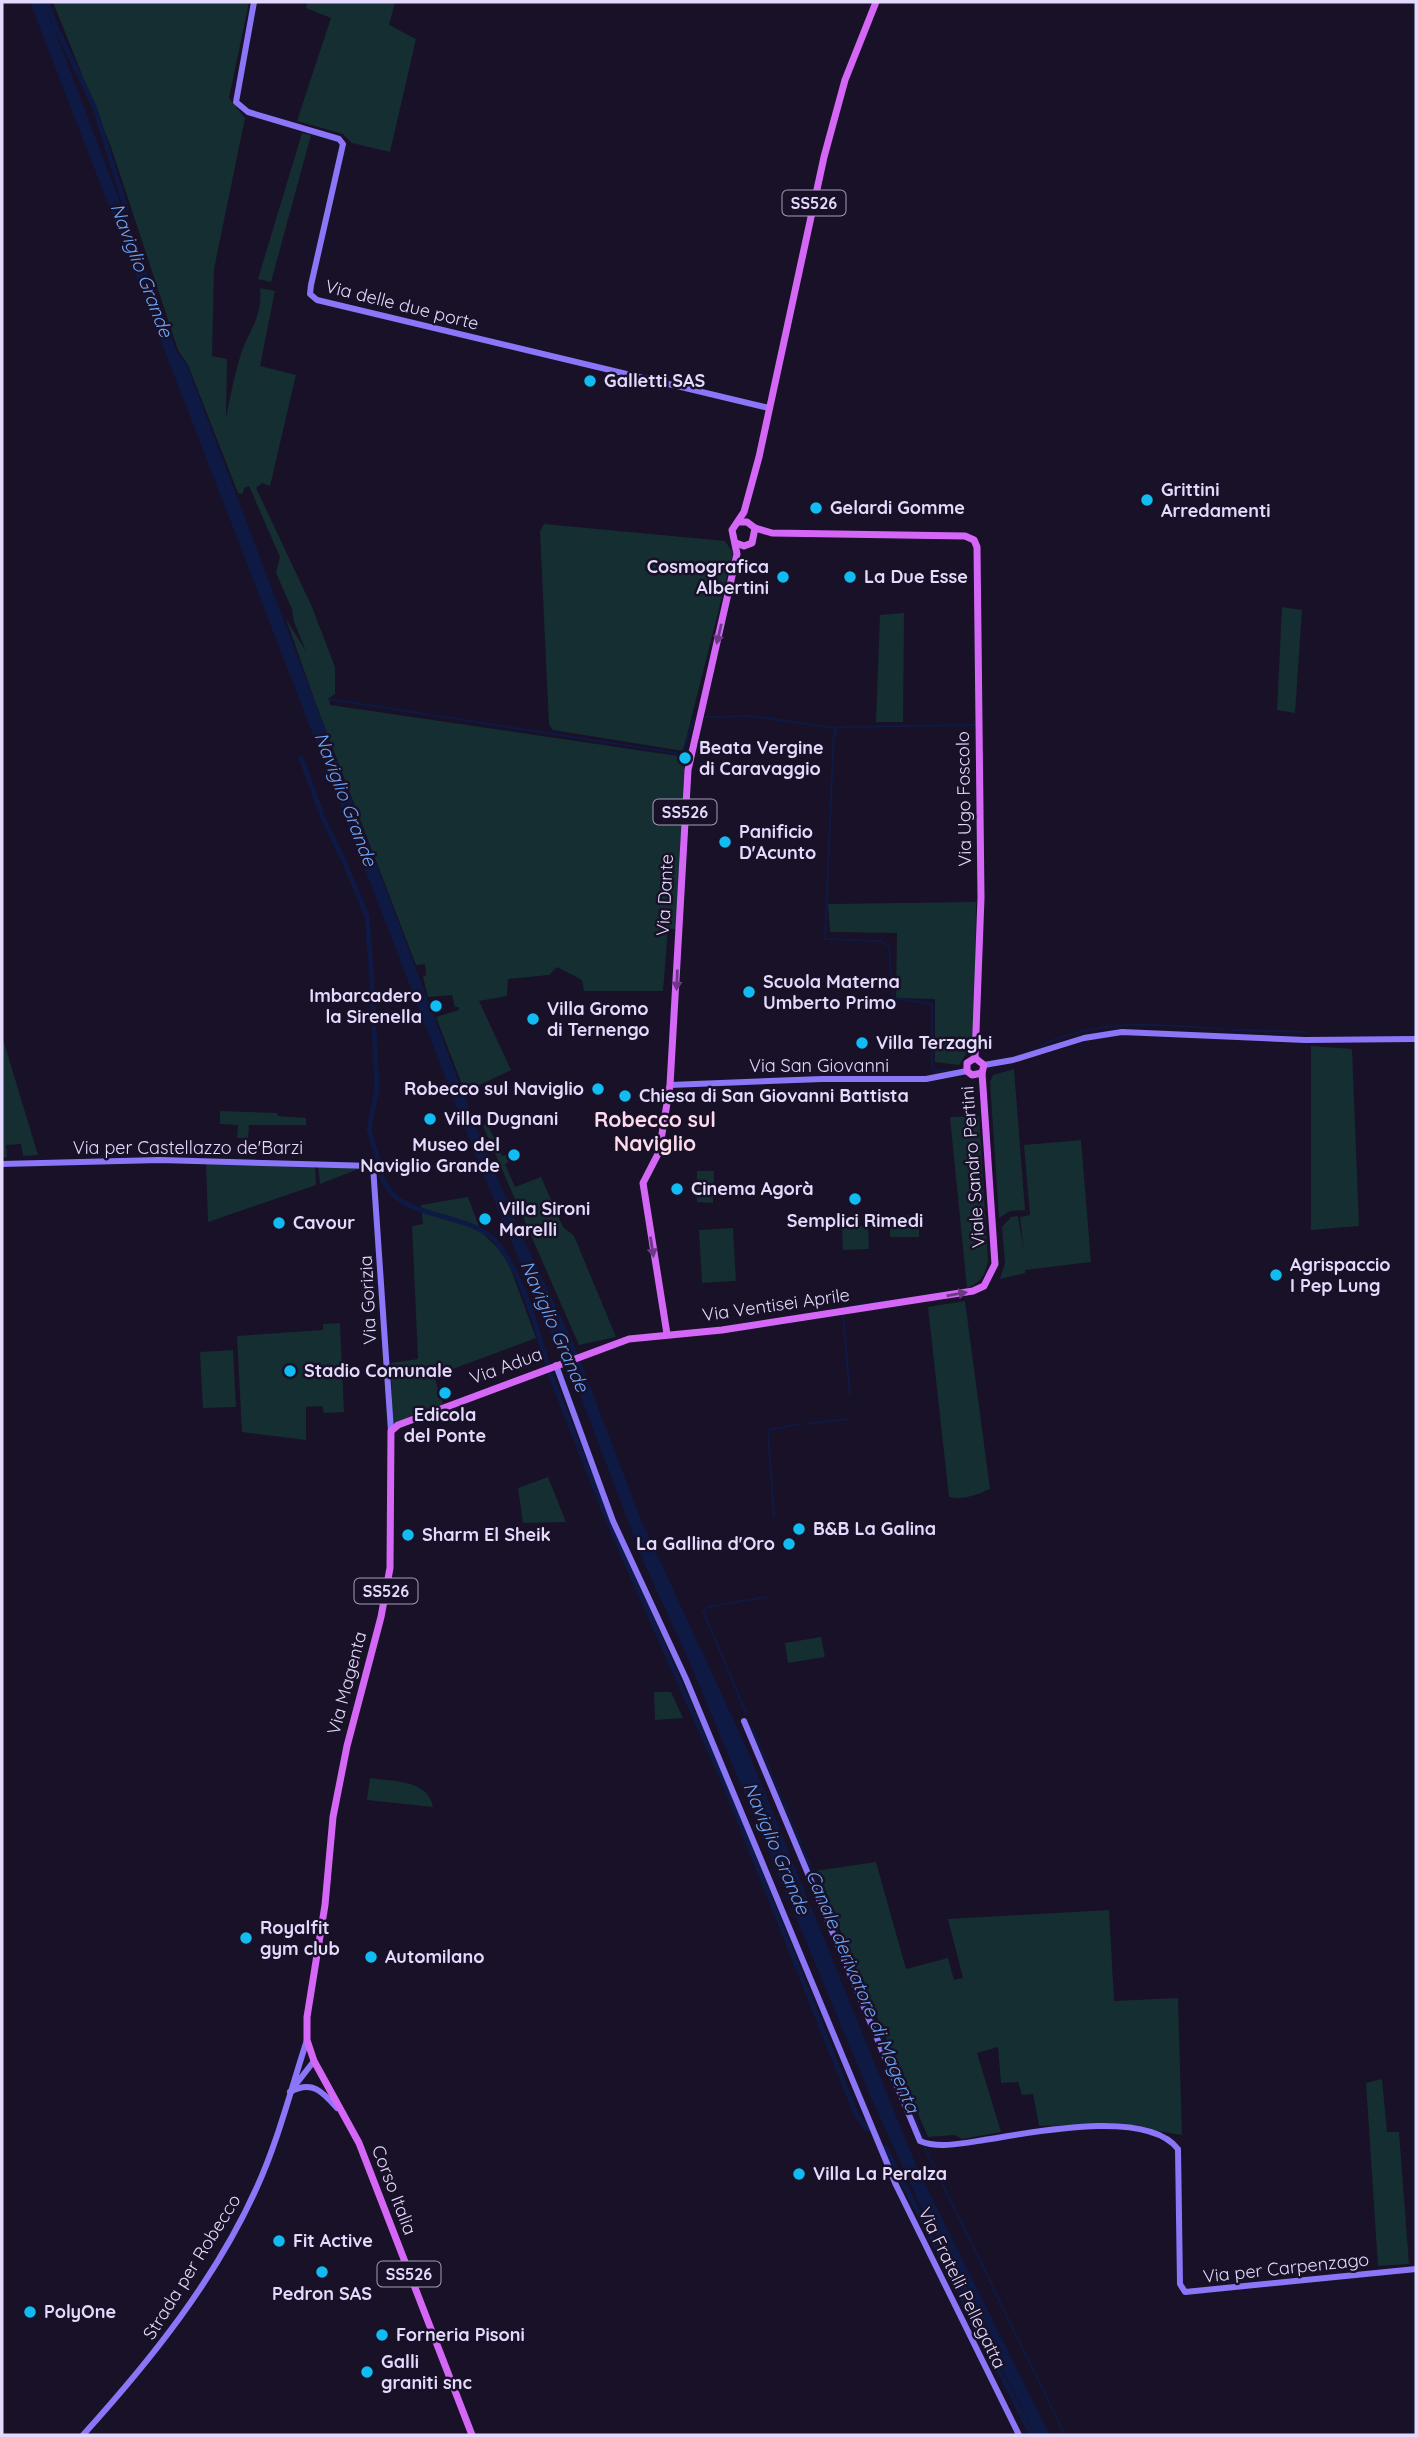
<svg xmlns="http://www.w3.org/2000/svg" width="1418" height="2437" font-family="Quicksand,sans-serif">
	<rect width="100%" height="100%" fill="#181127"/>
	<g fill="#152e31">
		<path d="M53,2h196l-20,96 16,20 -31,151 -2,87 15,3 -1,59c4,-20 8,-41 14,-61 8,-26 23,-39 20,-69l15,3 -15,75 36,9 -26,111 -8,-3 -6,5 56,119 23,60v27l-6,4 1,7 355,52 -9,172h-8l-5,62h-79l-2,-11 -25,-13 -8,8 -41,4 -1,17 -28,5 32,69 -46,22 -29,-75 23,-7v-3h-4l-3,-12 -24,2 -5,-20 3,-2 -1,-11 -9,1 -99,-258 -31,-88 20,32 -12,-29 -2,-13 -16,-36 4,-16 -31,-71 -5,2 -1,6 -5,-1 -50,-128 -10,-15 -67,-203z"/>
		<polygon points="307,2 395,2 389,25 416,39 390,152 352,143 343,134 297,121 331,18 306,8"/>
		<polygon points="302,133 311,135 271,282 258,279"/>
		<polygon points="544,524 725,541 733,553 683,751 553,730 549,725 540,532"/>
		<polygon points="1282,607 1302,610 1295,713 1277,710"/>
		<polygon points="904,613 903,722 876,722 880,615"/>
		<polygon points="976,902 975,1040 959,1065 935,1062 935,999 896,998 897,933 830,932 828,904"/>
		<polygon points="2,1036 38,1155 23,1156 21,1144 6,1145 7,1157 2,1158"/>
		<polygon points="1311,1046 1352,1049 1359,1226 1311,1230"/>
		<polygon points="1014,1069 1025,1210 1010,1211 999,1218 990,1082 993,1075"/>
		<polygon points="220,1111 277,1113 278,1116 306,1118 306,1125 249,1125 248,1138 237,1138 238,1125 220,1124"/>
		<path d="M979,1116l9,145c-3,15 -7,21 -21,27l-17,-171z"/>
		<polygon points="487,1123 502,1156 506,1155 509,1162 505,1164 515,1187 541,1177 563,1227 574,1236 616,1337 579,1345 483,1126"/>
		<polygon points="1081,1140 1091,1262 1025,1270 1025,1273 1000,1279 1005,1263 1002,1227 1011,1217 1018,1216 1024,1253 1020,1217 1030,1215 1024,1145"/>
		<polygon points="206,1164 315,1165 316,1185 208,1222"/>
		<polygon points="318,1165 361,1168 320,1184"/>
		<polygon points="697,1171 714,1171 713,1203 697,1202"/>
		<polygon points="468,1197 481,1232 506,1256 536,1338 434,1376 443,1404 392,1424 391,1363 418,1359 412,1226 423,1224 421,1205"/>
		<polygon points="919,1215 919,1237 890,1237 890,1216"/>
		<polygon points="868,1226 869,1249 843,1250 842,1227"/>
		<polygon points="733,1228 736,1281 702,1283 699,1230"/>
		<path d="M965,1301l25,188c-14,6 -25,11 -41,8l-21,-190z"/>
		<polygon points="340,1323 344,1412 324,1413 322,1406 306,1407 306,1440 242,1432 237,1336 323,1330 323,1324"/>
		<polygon points="233,1350 236,1407 203,1408 200,1352"/>
		<polygon points="548,1477 566,1522 523,1523 518,1488"/>
		<polygon points="821,1637 825,1657 788,1663 785,1643"/>
		<polygon points="654,1692 671,1692 683,1718 655,1720"/>
		<path d="M370,1778c23,4 58,1 63,29l-66,-7z"/>
		<polygon points="876,1862 906,1969 948,1958 954,1980 963,1978 948,1919 1109,1910 1114,2001 1178,1998 1182,2135 1114,2124 1039,2126 1033,2094 1022,2095 1018,2082 1001,2083 998,2047 977,2053 1001,2132 962,2139 954,2135 928,2137 815,1871"/>
		<polygon points="1382,2079 1387,2132 1399,2132 1409,2264 1378,2266 1366,2083"/>
	</g>
	<polygon fill="#0e1a44" points="30,2 44,2 177,352 187,365 478,1132 524,1240 573,1342 642,1522 747,1749 918,2170 1050,2435 1035,2435 917,2198 873,2102 690,1663 644,1563 566,1358 546,1325 475,1154"/>
	<g fill="none" stroke-linecap="round" stroke-linejoin="round">
		<g stroke="#0e1a44" stroke-width="2">
			<polyline points="329,699 682,754 694,719"/>
			<polyline points="705,717 752,716 834,728 825,939 880,941 889,946 893,998 932,1004 932,1068 937,1071 947,1070"/>
			<polyline points="835,736 837,727 976,725"/>
			<polyline points="1231,1030 1307,1032"/>
			<path d="M1040,1046c59,-28 118,-22 182,-17"/>
			<polyline points="842,1308 887,1301"/>
			<polyline points="843,1316 850,1395"/>
			<polyline points="807,1424 848,1419"/>
			<polyline points="774,1516 768,1430 799,1424"/>
			<polyline points="747,1715 703,1611 708,1607 765,1597"/>
			<polyline points="752,1727 924,2139"/>
			<polyline points="924,2146 1065,2435"/>
		</g>
		<g stroke="#0e1a44" stroke-width="5">
			<polyline points="47,2 57,29 94,106 126,208 122,213"/>
			<polyline points="301,758 314,793"/>
			<polyline points="315,796 321,812"/>
			<polyline points="322,816 345,863"/>
			<polyline points="346,866 367,916 372,981"/>
			<polyline points="372,984 377,1089 369,1130 374,1147"/>
			<polyline points="375,1150 379,1162"/>
			<path d="M380,1167c6,57 90,41 117,76 26,33 38,80 50,120"/>
			<polyline points="550,1373 608,1521 725,1785 857,2116 868,2130"/>
			<polyline points="885,2147 1032,2435"/>
		</g>
		<g stroke="#8b76f8" stroke-width="6">
			<polyline points="254,2 236,102 248,112 339,139 343,144 311,285 310,294 317,300 769,408"/>
			<polyline points="984,1065 1013,1060 1084,1038 1122,1032 1305,1040 1416,1039"/>
			<polyline points="670,1085 822,1079 926,1079 967,1071"/>
			<polyline points="2,1164 160,1160 373,1166 391,1431"/>
			<polyline points="556,1365 613,1521 686,1679 896,2185 1019,2435"/>
			<path d="M744,1721l176,420c18,8 45,2 64,-1 46,-7 162,-32 194,9l2,135 5,8 231,-23"/>
			<polyline points="293,2088 314,2061"/>
			<path d="M290,2092c22,-12 32,-1 47,16"/>
			<path d="M83,2435c67,-74 133,-156 174,-248 21,-46 34,-98 50,-147"/>
		</g>
		<g stroke="#d567f7" stroke-width="7">
			<polyline points="740,522 747,522 755,528 772,533 965,536 974,540 977,547 981,898 975,1058"/>
			<polyline points="736,543 744,546 752,543 755,528"/>
			<polyline points="975,1058 967,1063 967,1071 972,1075 982,1073"/>
			<polyline points="667,1334 643,1183 659,1152 670,1085 688,770 737,554 732,530 744,512 759,457 824,157 845,80 876,2"/>
			<polyline points="472,2435 359,2143 314,2061 307,2040 307,2017 325,1905 333,1817 347,1746 381,1617 390,1568 391,1431 398,1425 629,1339 722,1330 973,1291 984,1286 995,1264 982,1073 984,1065 975,1058"/>
		</g>
	</g>
	<defs><path id="oneway-solid" d="M-6-.8H1V-3.2L6.5 0L1 3.2V.8H-6Z" transform="scale(1.75)"/></defs>
	<g fill="#6d3885">
		<use href="#oneway-solid" transform="translate(719 634) rotate(103)"/>
		<use href="#oneway-solid" transform="translate(677 980) rotate(92)"/>
		<use href="#oneway-solid" transform="translate(652 1247) rotate(81)"/>
		<use href="#oneway-solid" transform="translate(957 1294) rotate(-10)"/>
	</g>
	<g fill="#10bcf2" stroke="#181127" stroke-width="2.5">
		<circle cx="590" cy="381" r="7"/>
		<circle cx="1147" cy="500" r="7"/>
		<circle cx="816" cy="508" r="7"/>
		<circle cx="783" cy="577" r="7"/>
		<circle cx="850" cy="577" r="7"/>
		<circle cx="685" cy="758" r="7"/>
		<circle cx="725" cy="842" r="7"/>
		<circle cx="749" cy="992" r="7"/>
		<circle cx="436" cy="1006" r="7"/>
		<circle cx="533" cy="1019" r="7"/>
		<circle cx="862" cy="1043" r="7"/>
		<circle cx="598" cy="1089" r="7"/>
		<circle cx="625" cy="1096" r="7"/>
		<circle cx="430" cy="1119" r="7"/>
		<circle cx="514" cy="1155" r="7"/>
		<circle cx="677" cy="1189" r="7"/>
		<circle cx="855" cy="1199" r="7"/>
		<circle cx="485" cy="1219" r="7"/>
		<circle cx="279" cy="1223" r="7"/>
		<circle cx="1276" cy="1275" r="7"/>
		<circle cx="290" cy="1371" r="7"/>
		<circle cx="445" cy="1393" r="7"/>
		<circle cx="799" cy="1529" r="7"/>
		<circle cx="408" cy="1535" r="7"/>
		<circle cx="789" cy="1544" r="7"/>
		<circle cx="246" cy="1938" r="7"/>
		<circle cx="371" cy="1957" r="7"/>
		<circle cx="799" cy="2174" r="7"/>
		<circle cx="279" cy="2241" r="7"/>
		<circle cx="322" cy="2272" r="7"/>
		<circle cx="30" cy="2312" r="7"/>
		<circle cx="382" cy="2335" r="7"/>
		<circle cx="367" cy="2372" r="7"/>
	</g>
	<g text-anchor="middle" stroke-width="5" stroke-linejoin="round" paint-order="stroke">
		<g fill="#181127" stroke="#a69ebd" stroke-width="2">
			<rect x="782.5" y="190.5" width="63" height="25" rx="5"/>
			<rect x="653.5" y="799.5" width="63" height="25" rx="5"/>
			<rect x="354.5" y="1578.5" width="63" height="25" rx="5"/>
			<rect x="377.5" y="2261.5" width="63" height="25" rx="5"/>
		</g>
		<g font-size="16" font-weight="bold" fill="#e3dafd">
			<text x="814" y="209">SS526</text>
			<text x="685" y="818">SS526</text>
			<text x="386" y="1597">SS526</text>
			<text x="409" y="2280">SS526</text>
		</g>
		<g font-size="18" fill="#e3dafd" stroke="#181127">
			<text transform="translate(402 305) rotate(14)" y="6">Via delle due porte</text>
			<text transform="translate(964 799) rotate(-91)" y="6">Via Ugo Foscolo</text>
			<text transform="translate(665 895) rotate(-87)" y="6">Via Dante</text>
			<text x="819" y="1072">Via San Giovanni</text>
			<text x="188" y="1154">Via per Castellazzo de'Barzi</text>
			<text transform="translate(973 1167) rotate(-94)" y="6">Viale Sandro Pertini</text>
			<text transform="translate(368 1300) rotate(-93)" y="6">Via Gorizia</text>
			<text transform="translate(776 1305) rotate(-8)" y="6">Via Ventisei Aprile</text>
			<text transform="translate(506 1366) rotate(-20)" y="6">Via Adua</text>
			<text transform="translate(347 1683) rotate(-75)" y="6">Via Magenta</text>
			<text transform="translate(394 2190) rotate(69)" y="6">Corso Italia</text>
			<text transform="translate(192 2267) rotate(-58)" y="6">Strada per Robecco</text>
			<text transform="translate(1286 2268) rotate(-6)" y="6">Via per Carpenzago</text>
			<text transform="translate(962 2288) rotate(64)" y="6">Via Fratelli Pellegatta</text>
		</g>
		<g font-size="18" font-weight="bold" fill="#e3dafd" stroke="#181127" text-anchor="start">
			<text x="604" y="387">Galletti SAS</text>
			<text x="1161" y="496">Grittini<tspan x="1161" dy="21">Arredamenti</tspan></text>
			<text x="830" y="514">Gelardi Gomme</text>
			<text x="769" y="573" text-anchor="end">Cosmografica<tspan x="769" dy="21">Albertini</tspan></text>
			<text x="864" y="583">La Due Esse</text>
			<text x="699" y="754">Beata Vergine<tspan x="699" dy="21">di Caravaggio</tspan></text>
			<text x="739" y="838">Panificio<tspan x="739" dy="21">D'Acunto</tspan></text>
			<text x="763" y="988">Scuola Materna<tspan x="763" dy="21">Umberto Primo</tspan></text>
			<text x="422" y="1002" text-anchor="end">Imbarcadero<tspan x="422" dy="21">la Sirenella</tspan></text>
			<text x="547" y="1015">Villa Gromo<tspan x="547" dy="21">di Ternengo</tspan></text>
			<text x="876" y="1049">Villa Terzaghi</text>
			<text x="584" y="1095" text-anchor="end">Robecco sul Naviglio</text>
			<text x="639" y="1102">Chiesa di San Giovanni Battista</text>
			<text x="444" y="1125">Villa Dugnani</text>
			<text x="500" y="1151" text-anchor="end">Museo del<tspan x="500" dy="21">Naviglio Grande</tspan></text>
			<text x="691" y="1195">Cinema Agorà</text>
			<text x="499" y="1215">Villa Sironi<tspan x="499" dy="21">Marelli</tspan></text>
			<text x="855" y="1227" text-anchor="middle">Semplici Rimedi</text>
			<text x="293" y="1229">Cavour</text>
			<text x="1290" y="1271">Agrispaccio<tspan x="1290" dy="21">I Pep Lung</tspan></text>
			<text x="304" y="1377">Stadio Comunale</text>
			<text x="445" y="1421" text-anchor="middle">Edicola<tspan x="445" dy="21">del Ponte</tspan></text>
			<text x="813" y="1535">B&amp;B La Galina</text>
			<text x="422" y="1541">Sharm El Sheik</text>
			<text x="775" y="1550" text-anchor="end">La Gallina d'Oro</text>
			<text x="260" y="1934">Royalfit<tspan x="260" dy="21">gym club</tspan></text>
			<text x="385" y="1963">Automilano</text>
			<text x="813" y="2180">Villa La Peralza</text>
			<text x="293" y="2247">Fit Active</text>
			<text x="322" y="2300" text-anchor="middle">Pedron SAS</text>
			<text x="44" y="2318">PolyOne</text>
			<text x="396" y="2341">Forneria Pisoni</text>
			<text x="381" y="2368">Galli<tspan x="381" dy="21">graniti snc</tspan></text>
		</g>
		<g font-size="19" font-style="italic" fill="#6da4f7" stroke="#181127">
			<text transform="translate(142 270) rotate(69)" y="7">Naviglio Grande</text>
			<text transform="translate(346 799) rotate(69)" y="7">Naviglio Grande</text>
			<text transform="translate(555 1326) rotate(66)" y="7">Naviglio Grande</text>
			<text transform="translate(777 1848) rotate(67)" y="7">Naviglio Grande</text>
			<text transform="translate(863 1991) rotate(67)" y="7">Canale derivatore di Magenta</text>
		</g>
		<g font-size="21" font-weight="bold" fill="#fddbec" stroke="#181127">
			<text x="655" y="1127">Robecco sul<tspan x="655" dy="24">Naviglio</tspan></text>
		</g>
	</g>
	<rect width="1418" height="2437" fill="none" stroke="#e3dafd" stroke-width="7"/>
</svg>
